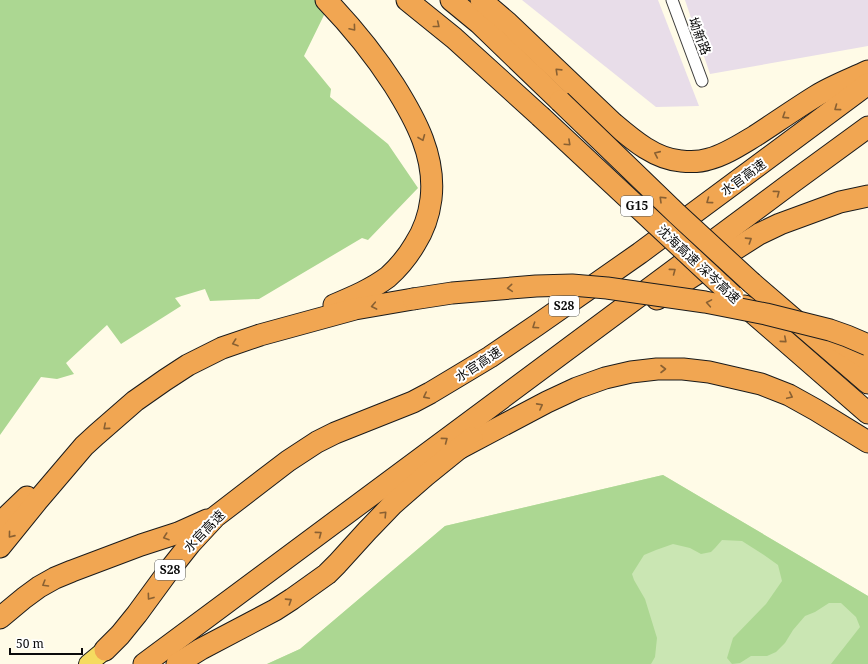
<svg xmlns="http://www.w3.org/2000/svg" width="868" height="664" font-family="'Noto Serif','Noto Sans SC',serif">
	<rect width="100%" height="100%" fill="#fffbe7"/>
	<g fill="#e8dde9">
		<polygon points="522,0 658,0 699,106 656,107"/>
		<polygon points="685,0 868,0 868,46 710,74"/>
	</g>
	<polygon fill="#cae6b3" points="663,475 868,596 868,664 267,664 300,649 445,526"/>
	<g fill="#acd792">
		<polygon points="0,0 315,0 326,11 304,56 331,89 330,97 388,144 418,188 368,240 362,238 259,299 210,301 205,289 175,298 181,306 121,344 107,325 66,363 74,374 57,379 41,377 0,435"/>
		<polygon points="663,475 868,596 868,664 831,664 860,627 856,617 841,603 829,603 815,612 805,616 793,630 785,643 776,652 767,656 751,656 740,663 732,664 727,658 733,638 766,604 782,581 778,565 764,555 742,541 722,540 715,548 711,552 701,554 690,548 673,544 656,550 644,555 632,574 634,580 645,599 657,638 655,657 651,664 267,664 300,649 445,526"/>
	</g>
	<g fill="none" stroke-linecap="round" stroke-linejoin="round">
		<defs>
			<polyline id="street" points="672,0 702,81"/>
			<polyline id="primary" points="88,664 105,650"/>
			<g id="highway">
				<path d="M326,0c26,27 48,54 68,85 22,35 42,72 37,114 -2,16 -7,31 -16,45 -7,12 -17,24 -27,33 -16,12 -35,20 -54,28"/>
				<polyline points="407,0 454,38 540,116"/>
				<polyline points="451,0 479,23 560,101"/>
				<path d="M481,0l27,23 105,100c20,17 42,36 68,38 9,1 19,1 28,-2 16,-4 31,-14 46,-23 20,-13 40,-27 61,-40 16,-10 35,-17 52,-25"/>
				<polyline points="752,283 868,383"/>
				<polyline points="657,299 759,234 780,224 840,202 868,196"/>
				<polyline points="745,306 868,413"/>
				<polyline points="830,335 868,360"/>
				<polyline points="460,448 547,402 577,388 605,378 631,372 657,369 683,369 709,372 761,384 789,395 816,410 868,442"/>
				<polyline points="0,523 27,497"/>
				<polyline points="0,547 38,500 84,446 96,435 135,401 165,380 188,365 222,348 260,335 355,309 413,299"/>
				<polyline points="0,618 24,598 39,587 55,578 72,571 141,545 178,533 207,520"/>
				<polyline points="105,650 120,635 137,614 167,573 190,544 215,517 288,461 317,442 335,433 413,402 430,393 490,357 537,325 640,253 868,84"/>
				<polyline points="144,664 790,184 868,127"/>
				<polyline points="177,664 201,649 275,610 292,599 327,574 337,564 367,531 393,504 425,476 472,438"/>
			</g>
		</defs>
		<use href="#street" stroke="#3d3d3d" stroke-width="13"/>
		<use href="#primary" stroke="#1b1b1b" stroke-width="20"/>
		<use href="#highway" stroke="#1b1b1b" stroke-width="23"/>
		<use href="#street" stroke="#fff" stroke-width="11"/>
		<use href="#primary" stroke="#f5db60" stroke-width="18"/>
		<use href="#highway" stroke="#f1a652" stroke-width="21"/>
		<defs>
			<g id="highway-bridge">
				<polyline points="560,101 677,214 752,283"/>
				<polyline points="540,116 733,296"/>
				<polyline points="413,299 452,293 536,286 572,285 607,288 705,302 766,314 830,330 847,336 868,345"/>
			</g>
		</defs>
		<use href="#highway-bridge" stroke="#1b1b1b" stroke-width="23" stroke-linecap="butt"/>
		<use href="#highway-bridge" stroke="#f1a652" stroke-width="21"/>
	</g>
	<defs><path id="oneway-chevron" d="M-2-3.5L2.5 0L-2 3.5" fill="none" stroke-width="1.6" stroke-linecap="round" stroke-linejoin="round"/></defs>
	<g stroke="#896032">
		<use href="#oneway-chevron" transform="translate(437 25) rotate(39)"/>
		<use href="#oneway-chevron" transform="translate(353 28) rotate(50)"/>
		<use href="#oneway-chevron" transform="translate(558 71) rotate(-136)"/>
		<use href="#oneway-chevron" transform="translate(837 108) rotate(144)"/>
		<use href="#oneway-chevron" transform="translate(785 116) rotate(147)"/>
		<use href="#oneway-chevron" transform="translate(422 138) rotate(68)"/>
		<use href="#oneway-chevron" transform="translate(568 143) rotate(43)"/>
		<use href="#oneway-chevron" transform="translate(657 154) rotate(-156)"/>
		<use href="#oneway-chevron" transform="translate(777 193) rotate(-37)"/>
		<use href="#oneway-chevron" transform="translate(662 199) rotate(-136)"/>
		<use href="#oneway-chevron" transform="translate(709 201) rotate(144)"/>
		<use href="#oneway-chevron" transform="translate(749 240) rotate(-33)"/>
		<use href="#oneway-chevron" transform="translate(673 271) rotate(-37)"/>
		<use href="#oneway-chevron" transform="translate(510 288) rotate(175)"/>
		<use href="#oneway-chevron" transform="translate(709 303) rotate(-170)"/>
		<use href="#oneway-chevron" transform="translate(374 306) rotate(169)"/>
		<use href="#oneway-chevron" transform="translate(535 326) rotate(146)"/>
		<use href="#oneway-chevron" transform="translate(784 340) rotate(41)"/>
		<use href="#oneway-chevron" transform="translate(235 343) rotate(161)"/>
		<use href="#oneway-chevron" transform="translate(663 369)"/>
		<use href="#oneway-chevron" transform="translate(426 396) rotate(153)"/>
		<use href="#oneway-chevron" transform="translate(790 396) rotate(25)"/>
		<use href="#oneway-chevron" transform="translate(540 406) rotate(-28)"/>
		<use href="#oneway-chevron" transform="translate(106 427) rotate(139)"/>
		<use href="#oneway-chevron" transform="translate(445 440) rotate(-37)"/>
		<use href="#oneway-chevron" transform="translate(384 514) rotate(-46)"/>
		<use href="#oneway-chevron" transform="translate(319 534) rotate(-37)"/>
		<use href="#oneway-chevron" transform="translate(11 535) rotate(129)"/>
		<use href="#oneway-chevron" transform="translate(166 537) rotate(161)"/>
		<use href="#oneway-chevron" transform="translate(45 584) rotate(149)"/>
		<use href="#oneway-chevron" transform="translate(150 597) rotate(126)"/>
		<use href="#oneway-chevron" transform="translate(289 601) rotate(-33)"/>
	</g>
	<g text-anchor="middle" stroke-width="4" stroke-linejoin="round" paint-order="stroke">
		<g fill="#fff" stroke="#545454" stroke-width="1">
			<rect x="621" y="196" width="32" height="20" rx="3"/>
			<rect x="549" y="296" width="30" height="20" rx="3"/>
			<rect x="155" y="560" width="30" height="20" rx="3"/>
		</g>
		<g font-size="12" font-weight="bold" fill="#0a0a0a">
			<text x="637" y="210">G15</text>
			<text x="564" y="310">S28</text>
			<text x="170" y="574">S28</text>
		</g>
		<g font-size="13" fill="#0a0a0a" stroke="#fff">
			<text transform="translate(700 36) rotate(69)" y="5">坳新路</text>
			<text transform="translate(743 177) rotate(-36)" y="5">水官高速</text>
			<text transform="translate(699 264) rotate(43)" y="5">沈海高速 深岑高速</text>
			<text transform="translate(478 364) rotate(-33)" y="5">水官高速</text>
			<text transform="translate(204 531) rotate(-46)" y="5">水官高速</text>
		</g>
	</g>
	<path d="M10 648v6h72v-6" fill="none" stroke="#0a0a0a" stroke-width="2"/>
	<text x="16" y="648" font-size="12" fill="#0a0a0a" stroke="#ffffff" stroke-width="3" paint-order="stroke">50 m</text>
</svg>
